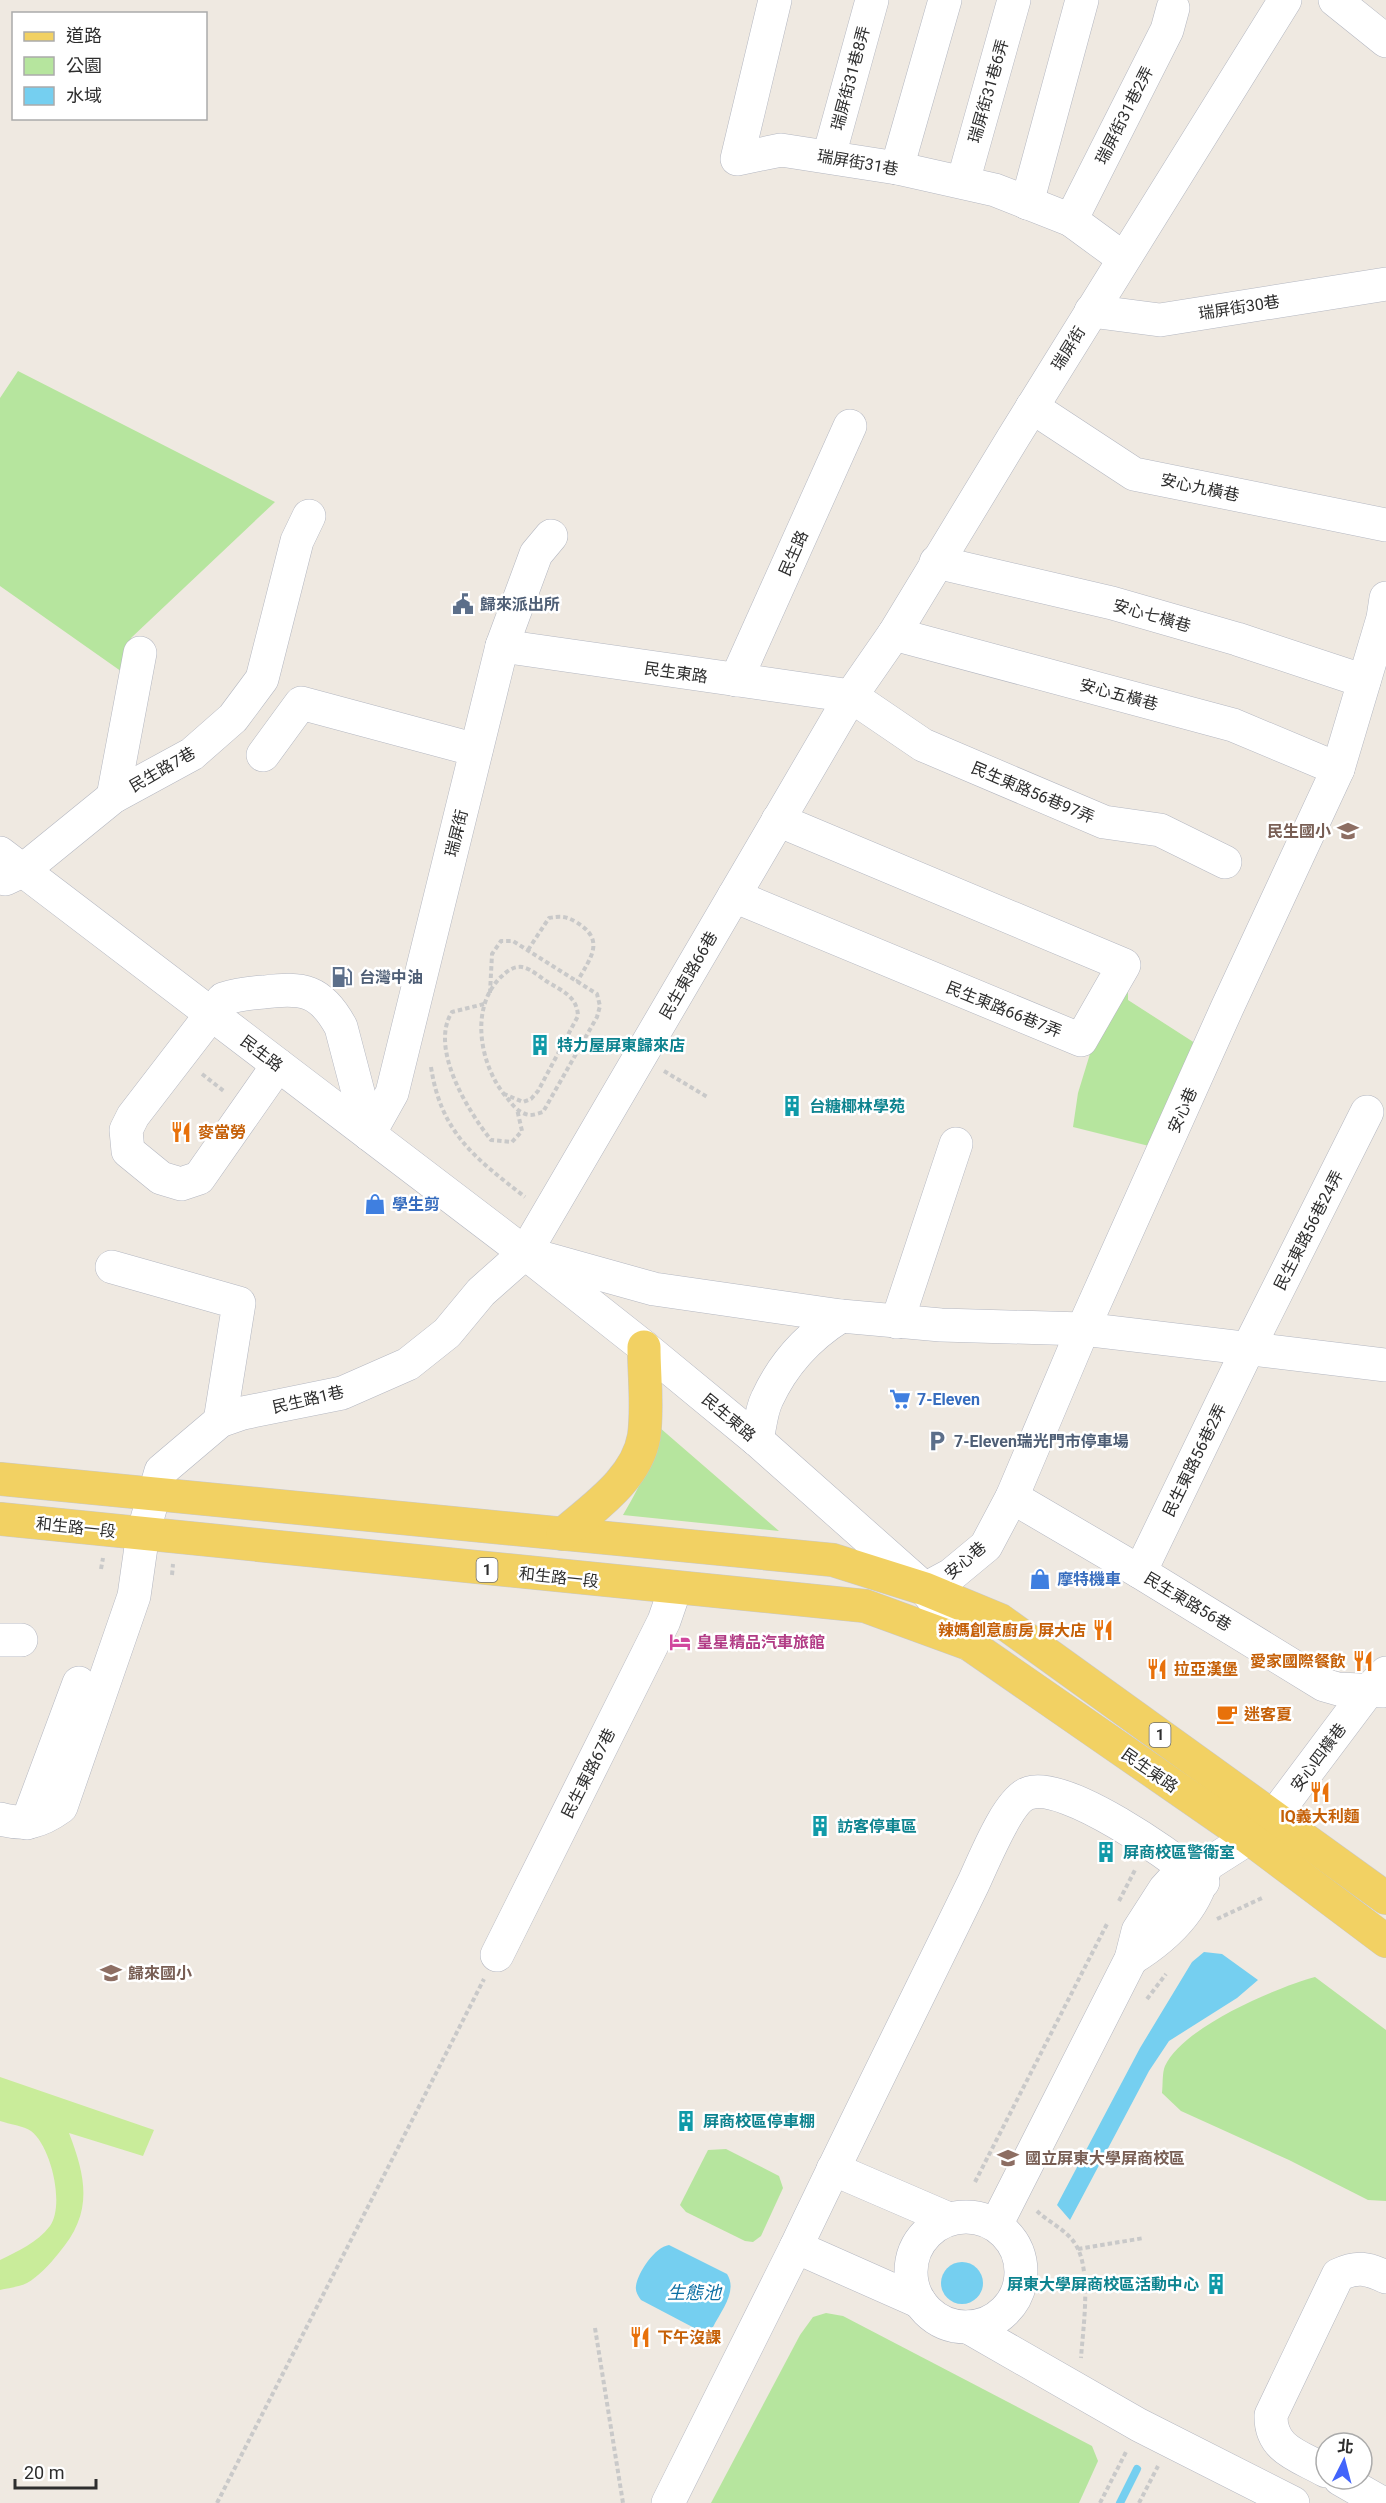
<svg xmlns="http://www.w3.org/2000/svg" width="1386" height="2503" font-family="Roboto,'Noto Sans TC',sans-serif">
	<rect width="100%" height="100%" fill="#efe9e1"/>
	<g fill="#b6e59e">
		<polygon points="18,371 275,502 131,638 125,674 0,586 0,398"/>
		<polygon points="1128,983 1128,1000 1198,1045 1153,1147 1073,1127 1078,1093 1093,1044"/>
		<path d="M652,1421l127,110 -156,-16c22,-38 28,-49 29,-94z"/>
		<path d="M1315,1977l71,53v171l-18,-1 -79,-40 -108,-49 -19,-18c1,-8 0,-20 3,-27 18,-39 110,-78 150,-89z"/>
		<polygon points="726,2149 779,2176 783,2188 761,2236 753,2242 745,2241 686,2212 680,2205 708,2150"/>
		<polygon points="826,2313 843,2316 1092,2446 1098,2461 1079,2503 711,2503 800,2335 813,2317"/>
	</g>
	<path fill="#c9ec9a" d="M0,2077l154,53 -11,26 -74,-23c18,47 24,81 -11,121 -8,10 -20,23 -31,29 -8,4 -19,5 -27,7v-30c18,-9 37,-17 50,-34 15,-21 1,-80 -19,-95 -7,-5 -22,-7 -31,-10z"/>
	<g fill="#75cff0">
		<polygon points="1204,1952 1222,1954 1258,1980 1237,1998 1169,2041 1149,2071 1070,2220 1057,2205 1140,2048 1192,1962"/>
		<path d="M669,2245l58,29c11,17 -6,37 -14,53l-13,4 -59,-31c-3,-4 -6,-9 -5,-14 2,-14 19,-39 33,-41z"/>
		<circle cx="962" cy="2283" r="21"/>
	</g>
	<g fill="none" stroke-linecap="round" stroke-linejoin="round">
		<polyline stroke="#75cff0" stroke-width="8" points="1120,2503 1137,2469"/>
		<defs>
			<g id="minor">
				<polyline points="775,0 737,159 781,150 897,168 995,190 1071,220 1123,258"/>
				<polyline points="1335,0 1386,41"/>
				<polyline points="829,156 872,0"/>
				<polyline points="897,168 945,0"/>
				<polyline points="963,182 1014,0"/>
				<polyline points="1027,203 1082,0"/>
				<polyline points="1071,220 1167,30 1173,8"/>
				<polyline points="1091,311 1160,320 1386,284"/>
				<polyline points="1032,407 1134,474 1386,525"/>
				<polyline points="936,562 1112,603 1237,639 1364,681"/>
				<polyline points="894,634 1233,725 1338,769"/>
				<polyline points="502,646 851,696 923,745 1104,822 1160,830 1225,862"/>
				<polyline points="736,680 850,426"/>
				<polyline points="263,755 301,703 476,750"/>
				<polyline points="113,797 140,653"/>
				<polyline points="0,853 525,1253 644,1347 757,1440 925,1589 969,1644"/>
				<polyline points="5,879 22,871 113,797 192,754 233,718 262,679 297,541 309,516"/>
				<polyline points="734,896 1081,1040 1124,965 778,820"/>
				<path d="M278,1065l-79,113 -18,6 -20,-6 -33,-27 -2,-21 7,-14 90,-117c13,-4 27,-6 41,-7 39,-5 57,-2 77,35l28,107"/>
				<polyline points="369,1134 392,1093 502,646 536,554 551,536"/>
				<polyline points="539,1257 654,1289 841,1316 941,1325 1083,1329 1386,1365"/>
				<polyline points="112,1267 239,1303 220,1421"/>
				<polyline points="897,1322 956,1144"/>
				<path d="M757,1440c3,-13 4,-29 10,-41 16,-35 42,-63 74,-83"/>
				<polyline points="1012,1497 1140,1572 1324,1685 1338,1689 1383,1691"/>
				<polyline points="1140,1572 1249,1347 1367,1112"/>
				<polyline points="925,1589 951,1575 986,1546 1012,1497 1083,1329 1227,1008 1338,769 1383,618 1386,598"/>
				<polyline points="0,1640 21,1640"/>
				<path d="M0,1819c26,7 40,3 61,-12l73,-211 9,-63 18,-62 59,-50 23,-8 99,-20 66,-29 39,-31 34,-41 44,-39 326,-557 43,-62 119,-196 272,-438"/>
				<polyline points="27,1823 79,1683"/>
				<polyline points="497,1955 664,1621 675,1589"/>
				<path d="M1131,1959c34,-21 67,-51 74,-93"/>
				<polyline points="833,2169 949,2219"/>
				<circle cx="966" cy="2272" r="55"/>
				<polyline points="996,2225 1131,1959 1138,1931 1165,1889 1185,1867 1205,1866 1249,1838 1274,1816 1367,1692 1386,1673"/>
				<path d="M796,2247c58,-122 118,-242 177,-363 10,-21 35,-85 56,-91 38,-12 142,63 174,89"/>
				<polyline points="968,2327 1139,2425 1293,2503"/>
				<path d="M1326,2471c-26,-15 -56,-21 -55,-56l67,-140c19,-9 29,-7 48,2"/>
				<polyline points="1340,2479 1382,2503"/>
				<polyline points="668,2503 796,2247 920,2302"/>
			</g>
			<g id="major">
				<polyline points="0,1479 833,1560 925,1589 1000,1620 1386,1898"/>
				<polyline points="0,1519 865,1606 969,1644 1249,1838 1386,1941"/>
				<path d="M563,1534c30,-26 74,-55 81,-98 4,-29 0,-60 0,-89"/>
			</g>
		</defs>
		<use href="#minor" stroke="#b4b7c1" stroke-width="34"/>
		<use href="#major" stroke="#c9c9c9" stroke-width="34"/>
		<g stroke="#c9c9c9" stroke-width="4" stroke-dasharray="4.5 3" stroke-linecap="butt">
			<path d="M528,950l21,-32c11,-2 17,-2 27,4 30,18 15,35 1,60"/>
			<path d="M490,993l2,-39 9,-13h12l84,53 3,12 -3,11 -54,95c-3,1 -9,3 -13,3 -10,-1 -17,-9 -22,-16 -28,-31 -40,-92 -6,-123 5,-5 12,-10 20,-9 8,1 18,10 24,14 16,10 31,15 32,35l-40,75 -7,8 -8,3 -21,-9"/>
			<path d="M484,1004l-32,8c-23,36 16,99 39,128l21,2 10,-11 -5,-22"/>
			<path d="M431,1067c10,66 44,91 94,130"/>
			<polyline points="664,1071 709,1098"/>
			<polyline points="202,1074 225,1092"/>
			<polyline points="101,1569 103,1558"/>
			<polyline points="172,1575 173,1564"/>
			<polyline points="1119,1901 1136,1868"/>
			<polyline points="1217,1919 1262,1898"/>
			<polyline points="1147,1999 1166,1974"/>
			<polyline points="975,2182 1107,1924"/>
			<path d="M1037,2211c12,12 33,20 41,38 13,28 5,79 3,109"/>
			<polyline points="1078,2249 1144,2238"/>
			<polyline points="595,2328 623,2503"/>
			<polyline points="217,2503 484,1979"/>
			<polyline points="1100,2503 1127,2450"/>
			<polyline points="1139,2503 1158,2466"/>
		</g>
		<use href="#minor" stroke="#fff" stroke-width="33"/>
		<use href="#major" stroke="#f2d163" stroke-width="33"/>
	</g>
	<defs>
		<symbol id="civic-bare" viewBox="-9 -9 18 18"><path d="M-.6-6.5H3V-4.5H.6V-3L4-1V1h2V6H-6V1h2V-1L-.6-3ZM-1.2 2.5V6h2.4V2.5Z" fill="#5c6f8a" stroke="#fff" stroke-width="2.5" paint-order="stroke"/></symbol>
		<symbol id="school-bare" viewBox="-9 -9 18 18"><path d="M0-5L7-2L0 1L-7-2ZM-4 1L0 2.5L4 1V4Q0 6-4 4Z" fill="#8d6e63" stroke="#fff" stroke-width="2.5" paint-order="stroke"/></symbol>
		<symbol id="fuel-bare" viewBox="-9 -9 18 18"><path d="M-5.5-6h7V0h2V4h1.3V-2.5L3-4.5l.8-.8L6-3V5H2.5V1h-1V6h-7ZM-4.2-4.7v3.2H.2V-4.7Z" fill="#5c6f8a" stroke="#fff" stroke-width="2.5" paint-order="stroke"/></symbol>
		<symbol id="building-bare" viewBox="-9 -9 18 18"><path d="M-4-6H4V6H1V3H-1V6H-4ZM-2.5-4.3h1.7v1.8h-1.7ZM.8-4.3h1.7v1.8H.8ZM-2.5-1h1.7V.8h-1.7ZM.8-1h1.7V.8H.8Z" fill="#0f9aa8" stroke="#fff" stroke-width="2.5" paint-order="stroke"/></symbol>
		<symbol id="restaurant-bare" viewBox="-9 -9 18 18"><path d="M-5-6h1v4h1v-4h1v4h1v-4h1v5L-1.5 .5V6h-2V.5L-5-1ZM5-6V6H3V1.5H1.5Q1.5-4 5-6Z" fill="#e8710a" stroke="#fff" stroke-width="2.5" paint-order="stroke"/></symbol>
		<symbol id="shop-bare" viewBox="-9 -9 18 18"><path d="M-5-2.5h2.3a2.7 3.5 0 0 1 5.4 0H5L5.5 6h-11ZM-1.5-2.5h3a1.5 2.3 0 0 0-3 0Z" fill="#3f7fe0" stroke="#fff" stroke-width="2.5" paint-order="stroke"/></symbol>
		<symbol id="supermarket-bare" viewBox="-9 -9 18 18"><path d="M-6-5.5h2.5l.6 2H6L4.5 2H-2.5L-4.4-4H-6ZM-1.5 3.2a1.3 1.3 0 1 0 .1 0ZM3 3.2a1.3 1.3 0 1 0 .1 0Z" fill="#3f7fe0" stroke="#fff" stroke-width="2.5" paint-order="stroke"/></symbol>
		<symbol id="parking-bare" viewBox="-9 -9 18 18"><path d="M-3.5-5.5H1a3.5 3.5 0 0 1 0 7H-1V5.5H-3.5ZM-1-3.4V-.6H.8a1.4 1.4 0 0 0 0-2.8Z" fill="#5c6f8a" stroke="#fff" stroke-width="2.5" paint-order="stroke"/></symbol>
		<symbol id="hotel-bare" viewBox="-9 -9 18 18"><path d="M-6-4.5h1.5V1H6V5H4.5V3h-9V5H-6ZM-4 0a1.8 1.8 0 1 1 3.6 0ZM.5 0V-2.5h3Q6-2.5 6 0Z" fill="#d1479c" stroke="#fff" stroke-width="2.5" paint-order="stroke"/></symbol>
		<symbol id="cafe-bare" viewBox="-9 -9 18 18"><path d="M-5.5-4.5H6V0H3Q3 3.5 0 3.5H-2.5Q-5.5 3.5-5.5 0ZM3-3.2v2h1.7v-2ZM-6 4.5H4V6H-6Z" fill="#e8710a" stroke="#fff" stroke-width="2.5" paint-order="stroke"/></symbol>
		<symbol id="university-bare" viewBox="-9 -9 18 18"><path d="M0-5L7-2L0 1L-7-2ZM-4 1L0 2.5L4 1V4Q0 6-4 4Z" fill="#8d6e63" stroke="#fff" stroke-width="2.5" paint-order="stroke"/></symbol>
	</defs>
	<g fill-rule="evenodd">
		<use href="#civic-bare" x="448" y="589" width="30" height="30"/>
		<use href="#school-bare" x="1333" y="816" width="30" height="30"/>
		<use href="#fuel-bare" x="327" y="962" width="30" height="30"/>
		<use href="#building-bare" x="525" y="1030" width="30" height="30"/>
		<use href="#building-bare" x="777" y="1091" width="30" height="30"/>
		<use href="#restaurant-bare" x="166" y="1117" width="30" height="30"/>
		<use href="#shop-bare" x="360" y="1189" width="30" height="30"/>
		<use href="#supermarket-bare" x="885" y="1384" width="30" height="30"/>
		<use href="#parking-bare" x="922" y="1426" width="30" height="30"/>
		<use href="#shop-bare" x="1025" y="1564" width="30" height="30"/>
		<use href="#restaurant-bare" x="1088" y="1615" width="30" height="30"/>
		<use href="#hotel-bare" x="665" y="1627" width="30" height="30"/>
		<use href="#restaurant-bare" x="1348" y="1646" width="30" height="30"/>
		<use href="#restaurant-bare" x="1142" y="1654" width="30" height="30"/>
		<use href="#cafe-bare" x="1212" y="1699" width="30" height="30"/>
		<use href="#restaurant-bare" x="1305" y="1777" width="30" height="30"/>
		<use href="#building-bare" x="805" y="1811" width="30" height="30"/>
		<use href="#building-bare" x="1091" y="1837" width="30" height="30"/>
		<use href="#school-bare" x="96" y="1958" width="30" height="30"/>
		<use href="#building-bare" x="671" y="2106" width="30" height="30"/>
		<use href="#university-bare" x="993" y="2143" width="30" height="30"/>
		<use href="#building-bare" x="1201" y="2269" width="30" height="30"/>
		<use href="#restaurant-bare" x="625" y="2322" width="30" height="30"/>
	</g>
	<g text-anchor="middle" stroke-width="5" stroke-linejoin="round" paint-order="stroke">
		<g fill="#fff" stroke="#6d6d6d" stroke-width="1.5">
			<rect x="476.5" y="1558" width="21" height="24" rx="4.5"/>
			<rect x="1149.5" y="1723" width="21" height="24" rx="4.5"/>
		</g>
		<g font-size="15" font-weight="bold" fill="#2e2e2e">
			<text x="487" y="1575">1</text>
			<text x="1160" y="1740">1</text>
		</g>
		<g font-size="16" fill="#2e2e2e" stroke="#fff">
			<text transform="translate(850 78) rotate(-75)" y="6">瑞屏街31巷8弄</text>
			<text transform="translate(988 91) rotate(-74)" y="6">瑞屏街31巷6弄</text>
			<text transform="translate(1124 115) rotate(-63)" y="6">瑞屏街31巷2弄</text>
			<text transform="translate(858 162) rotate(10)" y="6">瑞屏街31巷</text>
			<text transform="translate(1239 307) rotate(-9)" y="6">瑞屏街30巷</text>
			<text transform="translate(1068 348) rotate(-58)" y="6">瑞屏街</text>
			<text transform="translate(1200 487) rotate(12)" y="6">安心九橫巷</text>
			<text transform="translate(793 553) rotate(-66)" y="6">民生路</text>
			<text transform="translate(1152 615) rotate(16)" y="6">安心七橫巷</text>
			<text transform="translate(676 672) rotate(8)" y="6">民生東路</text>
			<text transform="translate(1119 694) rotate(15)" y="6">安心五橫巷</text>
			<text transform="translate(162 769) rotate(-30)" y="6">民生路7巷</text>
			<text transform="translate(1033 792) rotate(23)" y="6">民生東路56巷97弄</text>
			<text transform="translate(456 833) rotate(-76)" y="6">瑞屏街</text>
			<text transform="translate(688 975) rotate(-60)" y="6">民生東路66巷</text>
			<text transform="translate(1004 1009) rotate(22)" y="6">民生東路66巷7弄</text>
			<text transform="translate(262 1053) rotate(37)" y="6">民生路</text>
			<text transform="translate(1182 1110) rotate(-66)" y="6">安心巷</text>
			<text transform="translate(1308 1230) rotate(-63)" y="6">民生東路56巷24弄</text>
			<text transform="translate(308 1399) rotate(-13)" y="6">民生路1巷</text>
			<text transform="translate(729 1417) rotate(40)" y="6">民生東路</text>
			<text transform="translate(1194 1460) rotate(-64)" y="6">民生東路56巷2弄</text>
			<text transform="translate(76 1527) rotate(6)" y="6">和生路一段</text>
			<text transform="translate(965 1560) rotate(-40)" y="6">安心巷</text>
			<text transform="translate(559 1577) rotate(6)" y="6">和生路一段</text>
			<text transform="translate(1188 1601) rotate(31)" y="6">民生東路56巷</text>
			<text transform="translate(1318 1757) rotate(-53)" y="6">安心四橫巷</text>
			<text transform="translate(1150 1770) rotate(35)" y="6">民生東路</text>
			<text transform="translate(588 1773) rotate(-63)" y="6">民生東路67巷</text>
		</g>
		<g font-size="16" font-weight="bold" fill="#4e5e75" stroke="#fff" text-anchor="start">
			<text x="480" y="610">歸來派出所</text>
			<text x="359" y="983">台灣中油</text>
			<text x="954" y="1447">7-Eleven瑞光門市停車場</text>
		</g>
		<g font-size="16" font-weight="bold" fill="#785e54" stroke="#fff" text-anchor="start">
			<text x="1331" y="837" text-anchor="end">民生國小</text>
			<text x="128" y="1979">歸來國小</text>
			<text x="1025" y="2164">國立屏東大學屏商校區</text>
		</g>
		<g font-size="16" font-weight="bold" fill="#0d838f" stroke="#fff" text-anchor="start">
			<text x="557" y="1051">特力屋屏東歸來店</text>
			<text x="809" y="1112">台糖椰林學苑</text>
			<text x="837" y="1832">訪客停車區</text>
			<text x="1123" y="1858">屏商校區警衛室</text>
			<text x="703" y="2127">屏商校區停車棚</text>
			<text x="1199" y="2290" text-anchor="end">屏東大學屏商校區活動中心</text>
		</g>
		<g font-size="16" font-weight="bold" fill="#c56008" stroke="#fff" text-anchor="start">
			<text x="198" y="1138">麥當勞</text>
			<text x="1086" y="1636" text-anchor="end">辣媽創意廚房 屏大店</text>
			<text x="1346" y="1667" text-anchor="end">愛家國際餐飲</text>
			<text x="1174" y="1675">拉亞漢堡</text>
			<text x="1244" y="1720">迷客夏</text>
			<text x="1320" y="1822" text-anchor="middle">IQ義大利麵</text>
			<text x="657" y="2343">下午沒課</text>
		</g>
		<g font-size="16" font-weight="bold" fill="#366cbe" stroke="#fff" text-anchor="start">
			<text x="392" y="1210">學生剪</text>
			<text x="917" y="1405">7-Eleven</text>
			<text x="1057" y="1585">摩特機車</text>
		</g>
		<g font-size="16" font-weight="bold" fill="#b23c85" stroke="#fff" text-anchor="start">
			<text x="697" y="1648">皇星精品汽車旅館</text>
		</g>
		<g font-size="18" font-style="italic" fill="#0d6fa3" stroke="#fff">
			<text x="694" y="2299">生態池</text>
		</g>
	</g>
	<rect x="12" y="12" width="195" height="108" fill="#ffffff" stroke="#ababab" stroke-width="1.5"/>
	<rect x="24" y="32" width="30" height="9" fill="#f2d163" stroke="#ababab" stroke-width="1.5"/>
	<text x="66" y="42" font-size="18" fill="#2e2e2e">道路</text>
	<rect x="24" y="57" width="30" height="18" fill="#b6e59e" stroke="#ababab" stroke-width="1.5"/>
	<text x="66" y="72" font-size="18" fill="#2e2e2e">公園</text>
	<rect x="24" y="87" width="30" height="18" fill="#75cff0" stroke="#ababab" stroke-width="1.5"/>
	<text x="66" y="102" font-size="18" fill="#2e2e2e">水域</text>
	<g transform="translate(1344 2461) rotate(6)"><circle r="28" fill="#ffffff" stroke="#ababab" stroke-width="1.5"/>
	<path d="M0-4.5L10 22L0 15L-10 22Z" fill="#4264fb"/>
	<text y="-9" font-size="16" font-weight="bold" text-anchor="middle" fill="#2e2e2e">北</text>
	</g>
	<path d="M15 2479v9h81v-9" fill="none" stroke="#2e2e2e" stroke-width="3"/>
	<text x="24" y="2479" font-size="18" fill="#2e2e2e" stroke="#ffffff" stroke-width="4.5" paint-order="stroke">20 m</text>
</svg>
